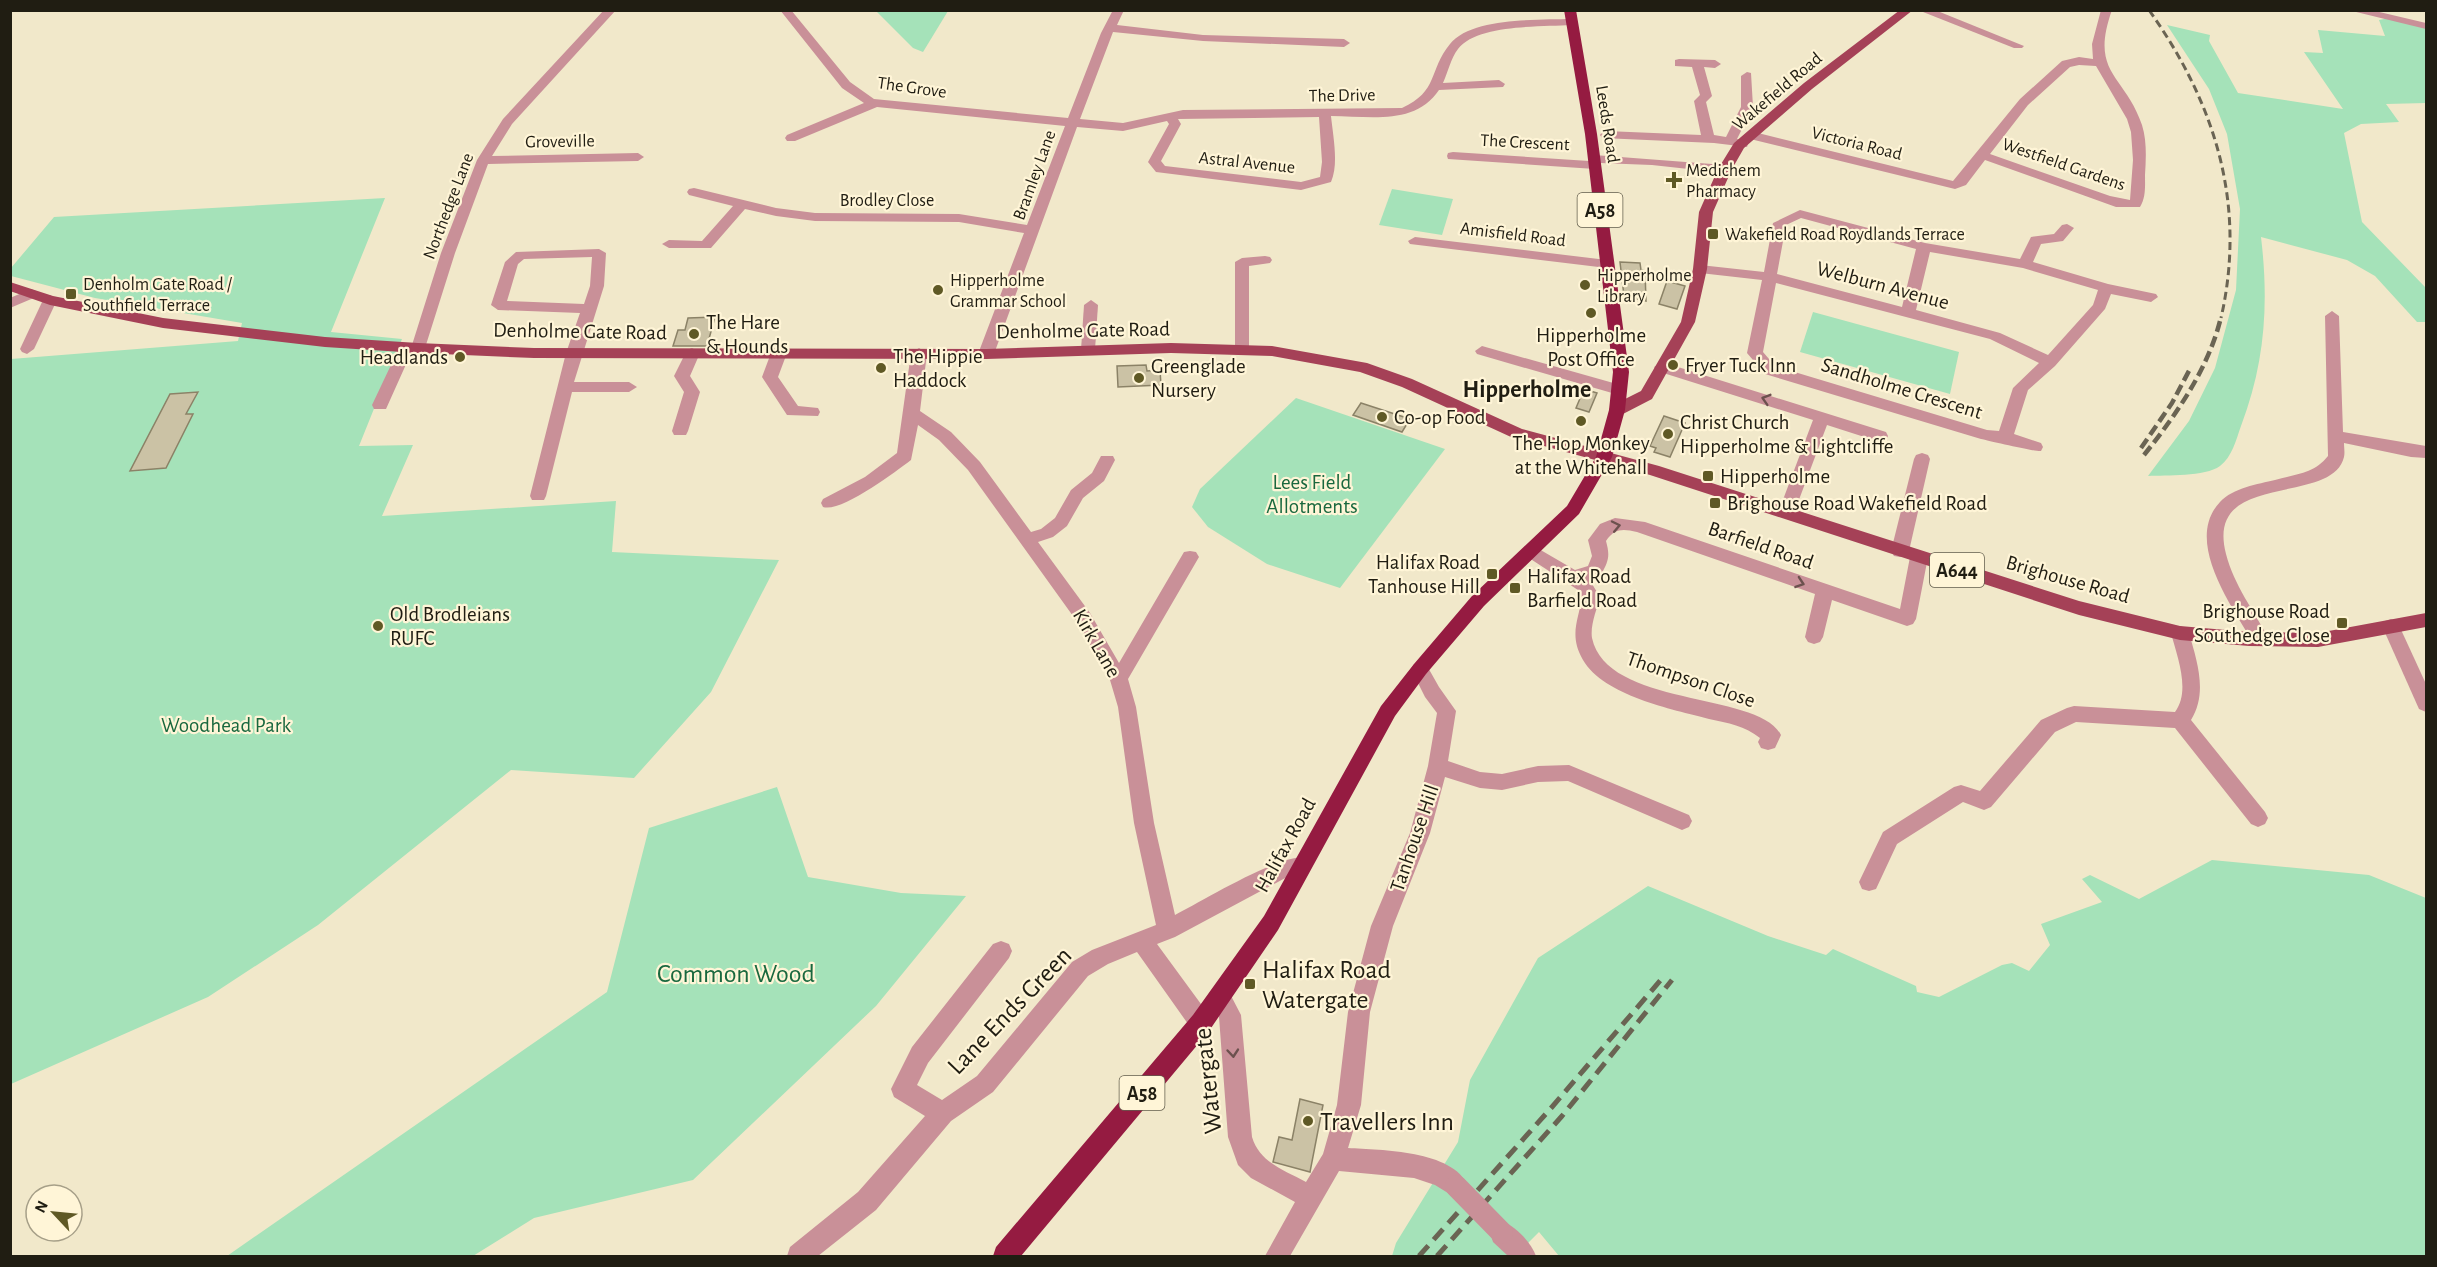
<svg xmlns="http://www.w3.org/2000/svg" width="2437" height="1267" font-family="'Alegreya Sans',sans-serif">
	<rect width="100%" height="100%" fill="#f1e8ca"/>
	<g fill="#a5e2b9">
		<polygon points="876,11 948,11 923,52 913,48"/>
		<path d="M2389,18l37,10v75l-40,1 13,18 -38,2 -17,9 18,89 64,66v34h-9l-42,-46 -28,-16 -86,-23c8,67 4,126 -20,189 -5,14 -9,31 -21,40 -15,11 -54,9 -72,10l41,-55 26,-53 21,-78 4,-81 -13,-75 -18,-45 -42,-64 43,10 -1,6 29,52 105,16 -39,-57 19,1 -5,-23 67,6 -6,-16z"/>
		<polygon points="1392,189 1453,199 1442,235 1379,225"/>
		<polygon points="385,198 331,332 402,339 359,446 413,445 382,516 616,501 612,552 779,560 711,692 634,778 511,770 318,925 208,997 11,1084 11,359 238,341 242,323 95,298 11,276 11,268 54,217"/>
		<polygon points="1813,312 1959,352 1950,394 1800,352"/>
		<polygon points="1296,398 1445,449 1340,588 1267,564 1208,527 1192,507 1200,489"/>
		<polygon points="777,787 808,877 901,893 966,896 876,1006 693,1180 534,1218 473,1256 227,1256 607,992 649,828"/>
		<polygon points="2212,860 2369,875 2426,898 2426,1256 1559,1256 1539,1232 1515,1256 1392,1256 1396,1243 1458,1142 1470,1080 1538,958 1648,886 1768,936 1826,955 1833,949 1916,986 1917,992 1939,997 2002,965 2012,963 2029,971 2050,945 2041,924 2102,902 2082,879 2090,875 2139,899"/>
	</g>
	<g fill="#cbc2a5" stroke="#8b8267" stroke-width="1.5">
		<polygon points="1620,262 1640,263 1641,270 1645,271 1646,301 1624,296"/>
		<polygon points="1667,281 1685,286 1677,309 1659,304"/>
		<polygon points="715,317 707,346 673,346 678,330 685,330 688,318"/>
		<polygon points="1146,365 1147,371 1160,370 1161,385 1118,387 1117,366"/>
		<polygon points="1584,389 1597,393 1589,412 1576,408"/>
		<polygon points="198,392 186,414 193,414 166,468 130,471 170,394"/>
		<polygon points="1361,403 1410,419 1402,432 1353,415"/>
		<polygon points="1664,416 1685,423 1670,457 1654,452 1656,448 1650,446"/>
		<polygon points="1300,1099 1323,1105 1310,1172 1273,1162 1279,1137 1292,1140"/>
	</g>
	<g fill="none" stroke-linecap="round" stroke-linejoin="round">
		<g fill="#c99098" fill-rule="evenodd">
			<polygon points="604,10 616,10 512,124 492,156 638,153 644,157 638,161 488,164 455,253 425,348 418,353 412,351 386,409 374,409 372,405 399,348 406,343 412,345 441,253 477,160 503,119"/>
			<path d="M780,10h11l59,72 24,17 194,19 33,-85 12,-23h11l-7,15 86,10 141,4 6,4 -6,4 -141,-6 -90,-9 -33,87 43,4 60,-13 219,-2c37,-17 26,-37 48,-64 21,-27 89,-24 121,-25l6,3 -6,3c-29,2 -94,-1 -113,24 -7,9 -10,23 -15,34l56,-3 6,4 -2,3 -64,3c-24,36 -70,26 -108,26 2,20 8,48 0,66l-30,8 -145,-18 -8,-10 21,-38 -2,-3 -44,10 -46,-4 -83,227 -8,5 -8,-5 46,-121 -65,-11 -144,-1 -39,-5 -31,-7 -34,39h-42l-7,-4 7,-4 33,1 31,-35 -44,-11 -2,-3 2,-3 5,-1 82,20 39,5 144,1 68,11 38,-99 -188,-19 -82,34h-8l-2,-3 2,-3 77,-32 -22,-15zM1319,117l3,45 -2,15 -19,5 -136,-16 -4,-5 20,-37 -3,-5z"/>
			<polygon points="1918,10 1935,10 2024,46 2022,48 2014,48"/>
			<path d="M2101,10h11c-23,64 13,64 30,115 5,16 4,34 3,50 0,12 1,22 -5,32h-24l-131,-47 -19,25 -11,4 -209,-51 -2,-3 6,-4 203,50 67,-82 42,-38 17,-4 14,2 -1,-15zM2079,65l17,1 31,53 4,13 2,28 -3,40 -20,-4 -120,-42 38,-49 42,-38z"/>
			<polygon points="2348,10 2371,10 2426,23 2426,29"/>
			<polygon points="1679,59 1715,60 1721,64 1715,68 1704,67 1712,96 1706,102 1714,135 1726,137 1741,107 1741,76 1747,72 1751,73 1753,107 1737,139 1747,141 1748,144 1747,147 1714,143 1602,138 1600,135 1602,132 1606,131 1701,135 1694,101 1700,95 1692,67 1675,66 1675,60"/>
			<polygon points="1453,152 1589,161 1589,156 1594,155 1725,165 1732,169 1725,173 1652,165 1600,163 1600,168 1595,169 1448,159 1447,156 1448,153"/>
			<path d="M1800,210l125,33 95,16 11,-22 23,-3 8,-9 5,-1 7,4 -11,13 -22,3 -8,18 75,22 48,10 2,3 -7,5 -40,-8 -6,15 -50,57 -27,24 -14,44 27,9 2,4 -2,4c-5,1 -51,-10 -60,-12l-216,-65 -18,-21 15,-73 -62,-7 -7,-4 7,-4 64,7 9,-49zM1801,218l115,31 -14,58 -125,-33 9,-49zM1930,252l93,16 75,22 -5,15 -45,50 -48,-22 -84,-23zM1776,283l214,56 49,24 -26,25 -14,43 -12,-1 -212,-64 -12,-14z"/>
			<polygon points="1415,237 1607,260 1614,264 1607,268 1410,244 1408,241"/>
			<path d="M599,249l7,4 -2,33 -30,96h55l8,5 -8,5h-57l-26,104 -2,4h-12l-2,-4 36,-143 14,-40 -82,-3 -7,-5 14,-43 11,-10zM592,257l-2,29 -6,18 -77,-3 11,-37 6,-5z"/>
			<polygon points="1265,256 1270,257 1272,260 1270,263 1249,266 1249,349 1242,354 1235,349 1235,262 1242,258"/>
			<polygon points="31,289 36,291 38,294 36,297 10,308 10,298"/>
			<polygon points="50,295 57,300 34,349 27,354 22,352 20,349 43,300"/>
			<polygon points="1091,300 1098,305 1095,350 1088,355 1081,350 1084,305"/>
			<path d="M2332,311l7,5 4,116 83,14v12l-15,-1 -67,-14c0,4 1,10 0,14 -12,50 -140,12 -118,97 8,31 28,57 43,85l-3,5 -6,2 -6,-2c-21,-36 -71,-103 -34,-142 13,-14 38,-18 55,-22 20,-6 39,-6 53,-24l-3,-140z"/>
			<polygon points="1482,346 1624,386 1627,390 1619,395 1477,354 1475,351"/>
			<polygon points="692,348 700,353 690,376 700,392 688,431 686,435 674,435 672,431 684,392 674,376 687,350"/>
			<polygon points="779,348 787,353 778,377 798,406 818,408 820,412 818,416 787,415 762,377 771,353"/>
			<path d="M919,348l8,5 -7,58 31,21 29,30 51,70 10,-3 14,-11 16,-28 21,-17 9,-17h12l2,4 -11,21 -21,17 -16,28 -14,11 -15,5 52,71 29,50 65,-111 6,-1 6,1 3,5 -71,122 8,28 18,116 21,92c26,-13 112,-66 135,-57l3,6 -3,6 -21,6 -114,61 -18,7 52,71 3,8 -3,8 -8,3 -8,-3 -56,-79 -29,12 -20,12 -95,116 -42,29 -75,89 -58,46h-31l3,-9 68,-55 67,-76 -31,-19 -3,-8 21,-42 81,-103 8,-3 8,3 3,7 -3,7 -81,105 -11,22 25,15 35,-24 95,-114 20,-12 64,-25 -22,-102 -16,-116 -8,-27 -32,-57 -110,-153 -29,-30 -21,-15 -7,35c-16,12 -70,53 -88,47l-2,-4 2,-4 42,-22 32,-24 14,-100z"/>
			<polygon points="1662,362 1886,432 1888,436 1886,440 1880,442 1827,425 1794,513 1792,517 1780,517 1778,513 1813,420 1657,371 1654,367"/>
			<polygon points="1922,453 1928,455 1930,459 1909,551 1906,556 1900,557 1894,556 1891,551 1914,459 1916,455"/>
			<path d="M1615,518l30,4 255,87 10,-52 3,-5 6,-1 6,1 3,5 -12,62 -3,5 -6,2 -75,-26 -9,37 -3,5 -6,2 -6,-2 -3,-5 10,-43 -178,-62c-14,-3 -22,-4 -31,9 4,15 3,19 -5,34l-12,4 11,18c-3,12 -10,28 -8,41 15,70 167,53 189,97l-6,13 -7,2 -7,-2 -3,-6 2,-4c-15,-12 -32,-15 -51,-19 -37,-10 -105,-23 -126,-59 -19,-32 5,-51 -5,-70l-52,-34 -3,-5 3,-5 6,-1 43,25 13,-4 4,-10 -4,-16 12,-16z"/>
			<polygon points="2391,619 2397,621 2426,684 2426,712 2419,709 2382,626 2385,621"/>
			<path d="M2180,626l6,2 3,5c8,28 19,60 2,87l74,92 3,6 -3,6 -7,3 -7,-3 -76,-96 -99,-6 -21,10 -64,75 -7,3 -21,-8 -66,42 -21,45 -7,2 -7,-2 -3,-7 24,-50 71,-45 7,-2 19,6 61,-71 26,-12 7,-2 101,6c16,-21 2,-56 -4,-79l3,-5z"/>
			<path d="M1420,662l6,2 13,23 17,24 -8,50 32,11 22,2 36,-8 31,-1 120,50 3,6 -3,6 -7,3 -114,-49 -30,1 -36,8 -22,-2 -35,-11 -15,56 -37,93 -23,86 -9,93 -13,43c33,2 105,2 120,38l-4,8 -8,4 -21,-13 -21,-7 -75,-7 -49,85h-25l30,-54 -44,-24 -13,-13 -10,-28 -9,-120 -10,-20 3,-7 8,-3 8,3 13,25 11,122c8,26 32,33 54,45l17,-28 14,-49 11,-93 23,-86 39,-93 18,-67 9,-53 -12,-16 -14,-28 3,-5z"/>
			<path d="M1502,1221c14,6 29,21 34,35h-28l-15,-14 -3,-9 3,-9z"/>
		</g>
		<g fill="#a54157" fill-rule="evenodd">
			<polygon points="1900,10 1913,10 1812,89 1744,148 1732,169 1713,212 1707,269 1695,322 1652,399 1623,414 1611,414 1609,410 1611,406 1641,391 1681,322 1693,269 1699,212 1718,169 1734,143 1804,83"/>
			<polygon points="10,282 53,296 163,318 325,337 418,343 534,348 986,349 1171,343 1272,346 1367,363 1412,379 1522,429 1659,466 2079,601 2180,626 2249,632 2318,633 2426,613 2426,627 2318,647 2249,646 2180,640 2079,615 1650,475 1511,437 1402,387 1360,372 1272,356 1171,353 986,359 534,358 418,353 325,347 163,328 50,305 10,291"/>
		</g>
		<polygon fill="#951b41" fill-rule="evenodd" points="1564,10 1576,10 1597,134 1629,372 1625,410 1612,457 1579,514 1484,606 1426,674 1395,716 1278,930 1209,1031 1021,1256 993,1256 996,1247 1193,1015 1264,916 1381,706 1414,664 1472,596 1567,506 1596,457 1609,410 1613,372 1585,134"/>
		<path stroke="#6a6453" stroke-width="3" stroke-dasharray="8 4.5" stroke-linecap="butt" d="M2149,10c66,93 98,194 72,308"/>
		<g stroke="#6a6453" stroke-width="4.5" stroke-dasharray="11 5" stroke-linecap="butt">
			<polyline points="2141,448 2172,403 2191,367"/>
			<path d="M2144,455c32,-40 65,-87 77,-138"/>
		</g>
		<g stroke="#6a6453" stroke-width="5" stroke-dasharray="14 8" stroke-linecap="butt">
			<polyline points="1419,1256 1552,1107 1665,975"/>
			<polyline points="1437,1256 1562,1116 1672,980"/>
		</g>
		<polyline stroke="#c99098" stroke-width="22" points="1456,1186 1502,1233"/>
	</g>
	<defs><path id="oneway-chevron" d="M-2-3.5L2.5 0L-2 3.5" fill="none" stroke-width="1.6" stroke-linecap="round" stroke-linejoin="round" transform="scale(1.5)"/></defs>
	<g stroke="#6c514e">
		<use href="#oneway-chevron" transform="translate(1766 399) rotate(-163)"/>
		<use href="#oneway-chevron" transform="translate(1616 526) rotate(-12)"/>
		<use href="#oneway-chevron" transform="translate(1800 583) rotate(19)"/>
		<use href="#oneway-chevron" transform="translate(1233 1053) rotate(85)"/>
	</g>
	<g fill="#5f5925" stroke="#fff5d7" stroke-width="2">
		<path d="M1671 171h6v6h6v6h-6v6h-6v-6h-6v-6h6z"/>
		<rect x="1707" y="228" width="12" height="12" rx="3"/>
		<circle cx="1585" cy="285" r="6"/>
		<circle cx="938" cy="290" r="6"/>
		<rect x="65" y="288" width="12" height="12" rx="3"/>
		<circle cx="1591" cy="313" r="6"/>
		<circle cx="694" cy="334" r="6"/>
		<circle cx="460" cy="357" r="6"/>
		<circle cx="1673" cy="365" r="6"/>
		<circle cx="881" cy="368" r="6"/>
		<circle cx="1139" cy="378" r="6"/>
		<circle cx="1382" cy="417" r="6"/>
		<circle cx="1581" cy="421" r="6"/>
		<circle cx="1668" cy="434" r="6"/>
		<rect x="1702" y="470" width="12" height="12" rx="3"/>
		<rect x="1709" y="497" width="12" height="12" rx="3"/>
		<rect x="1486" y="568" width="12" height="12" rx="3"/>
		<rect x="1509" y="582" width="12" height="12" rx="3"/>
		<rect x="2336" y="617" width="12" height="12" rx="3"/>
		<circle cx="378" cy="626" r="6"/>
		<rect x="1244" y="978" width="12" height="12" rx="3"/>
		<circle cx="1308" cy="1121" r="6"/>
	</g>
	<g text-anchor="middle" stroke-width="4.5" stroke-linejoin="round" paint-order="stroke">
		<g font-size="18" fill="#201d12" stroke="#fff5d7">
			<text transform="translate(912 87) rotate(8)" y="6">The Grove</text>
			<text transform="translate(1777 91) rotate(-40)" y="6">Wakefield Road</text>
			<text transform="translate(1342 95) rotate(-1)" y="6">The Drive</text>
			<text transform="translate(1608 124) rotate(81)" y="6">Leeds Road</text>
			<text transform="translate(560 141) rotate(-1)" y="6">Groveville</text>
			<text transform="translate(1525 142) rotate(3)" y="6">The Crescent</text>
			<text transform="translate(1857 143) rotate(14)" y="6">Victoria Road</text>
			<text transform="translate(1247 162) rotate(6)" y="6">Astral Avenue</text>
			<text transform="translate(2064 164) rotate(19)" y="6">Westfield Gardens</text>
			<text transform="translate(1034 175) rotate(-70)" y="6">Bramley Lane</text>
			<text x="887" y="206">Brodley Close</text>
			<text transform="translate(448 206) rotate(-69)" y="6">Northedge Lane</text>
			<text transform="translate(1513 234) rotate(7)" y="6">Amisfield Road</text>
		</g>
		<g font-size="18" fill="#201d12" stroke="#fff5d7" text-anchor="start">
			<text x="1686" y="176">Medichem<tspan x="1686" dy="21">Pharmacy</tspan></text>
			<text x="1725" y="240">Wakefield Road Roydlands Terrace</text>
			<text x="1597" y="281">Hipperholme<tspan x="1597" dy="21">Library</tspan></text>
			<text x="950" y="286">Hipperholme<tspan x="950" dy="21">Grammar School</tspan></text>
			<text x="83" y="290">Denholm Gate Road /<tspan x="83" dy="21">Southfield Terrace</tspan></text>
		</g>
		<g fill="#fff5d7" stroke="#635e4d" stroke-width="1.5">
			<rect x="1577.5" y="193" width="45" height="34" rx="4.5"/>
			<rect x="1930" y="553" width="54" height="34" rx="4.5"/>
			<rect x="1119.5" y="1076" width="45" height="34" rx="4.5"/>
		</g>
		<g font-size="20" font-weight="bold" fill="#201d12">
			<text x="1600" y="217">A58</text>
			<text x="1957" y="577">A644</text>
			<text x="1142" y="1100">A58</text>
		</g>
		<g font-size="21" fill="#201d12" stroke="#fff5d7">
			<text transform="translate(1883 285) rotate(15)" y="7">Welburn Avenue</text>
			<text transform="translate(1083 330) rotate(-1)" y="7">Denholme Gate Road</text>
			<text transform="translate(580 331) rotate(1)" y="7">Denholme Gate Road</text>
			<text transform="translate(1902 388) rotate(17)" y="7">Sandholme Crescent</text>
			<text transform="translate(1761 545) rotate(19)" y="7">Barfield Road</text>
			<text transform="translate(2068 579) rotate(16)" y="7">Brighouse Road</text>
			<text transform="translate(1097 643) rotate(60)" y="7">Kirk Lane</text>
			<text transform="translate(1691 679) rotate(19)" y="7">Thompson Close</text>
			<text transform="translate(1414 838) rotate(-71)" y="7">Tanhouse Hill</text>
			<text transform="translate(1285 845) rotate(-61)" y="7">Halifax Road</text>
		</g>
		<g font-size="21" fill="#201d12" stroke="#fff5d7" text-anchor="start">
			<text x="706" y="329">The Hare<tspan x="706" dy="24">&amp; Hounds</tspan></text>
			<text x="1591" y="342" text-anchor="middle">Hipperholme<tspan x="1591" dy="24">Post Office</tspan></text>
			<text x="893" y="363">The Hippie<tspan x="893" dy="24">Haddock</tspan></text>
			<text x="448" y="364" text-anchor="end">Headlands</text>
			<text x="1685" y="372">Fryer Tuck Inn</text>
			<text x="1151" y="373">Greenglade<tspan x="1151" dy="24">Nursery</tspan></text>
			<text x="1394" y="424">Co-op Food</text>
			<text x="1680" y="429">Christ Church<tspan x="1680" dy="24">Hipperholme &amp; Lightcliffe</tspan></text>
			<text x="1581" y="450" text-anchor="middle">The Hop Monkey<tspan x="1581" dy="24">at the Whitehall</tspan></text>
			<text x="1720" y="483">Hipperholme</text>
			<text x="1727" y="510">Brighouse Road Wakefield Road</text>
			<text x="1480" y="569" text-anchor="end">Halifax Road<tspan x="1480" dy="24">Tanhouse Hill</tspan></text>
			<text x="1527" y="583">Halifax Road<tspan x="1527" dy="24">Barfield Road</tspan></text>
			<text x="2330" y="618" text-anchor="end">Brighouse Road<tspan x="2330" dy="24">Southedge Close</tspan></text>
			<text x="390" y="621">Old Brodleians<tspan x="390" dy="24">RUFC</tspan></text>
		</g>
		<g font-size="21" fill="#19683e" stroke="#fff5d7">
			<text x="1312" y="489">Lees Field<tspan x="1312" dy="24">Allotments</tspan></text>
			<text x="226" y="732">Woodhead Park</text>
		</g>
		<g font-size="24" font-weight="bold" fill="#201d12" stroke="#fff5d7">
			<text x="1527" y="397">Hipperholme</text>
		</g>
		<g font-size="26" fill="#201d12" stroke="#fff5d7" text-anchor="start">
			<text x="1262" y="978">Halifax Road<tspan x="1262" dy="30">Watergate</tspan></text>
			<text x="1320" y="1130">Travellers Inn</text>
		</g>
		<g font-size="26" fill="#19683e" stroke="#fff5d7">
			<text x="736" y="982">Common Wood</text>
		</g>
		<g font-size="26" fill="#201d12" stroke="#fff5d7">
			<text transform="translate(1009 1010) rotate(-46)" y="9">Lane Ends Green</text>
			<text transform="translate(1207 1081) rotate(-96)" y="9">Watergate</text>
		</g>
	</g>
	<rect width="2437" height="1267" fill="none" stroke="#201d12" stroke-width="24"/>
	<g transform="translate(54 1213) rotate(296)"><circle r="28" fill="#fff5d7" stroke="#a69f88" stroke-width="1.5"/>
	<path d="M0-4.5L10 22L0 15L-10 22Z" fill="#5f5925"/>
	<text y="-9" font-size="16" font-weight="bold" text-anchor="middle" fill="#201d12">N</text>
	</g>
</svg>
